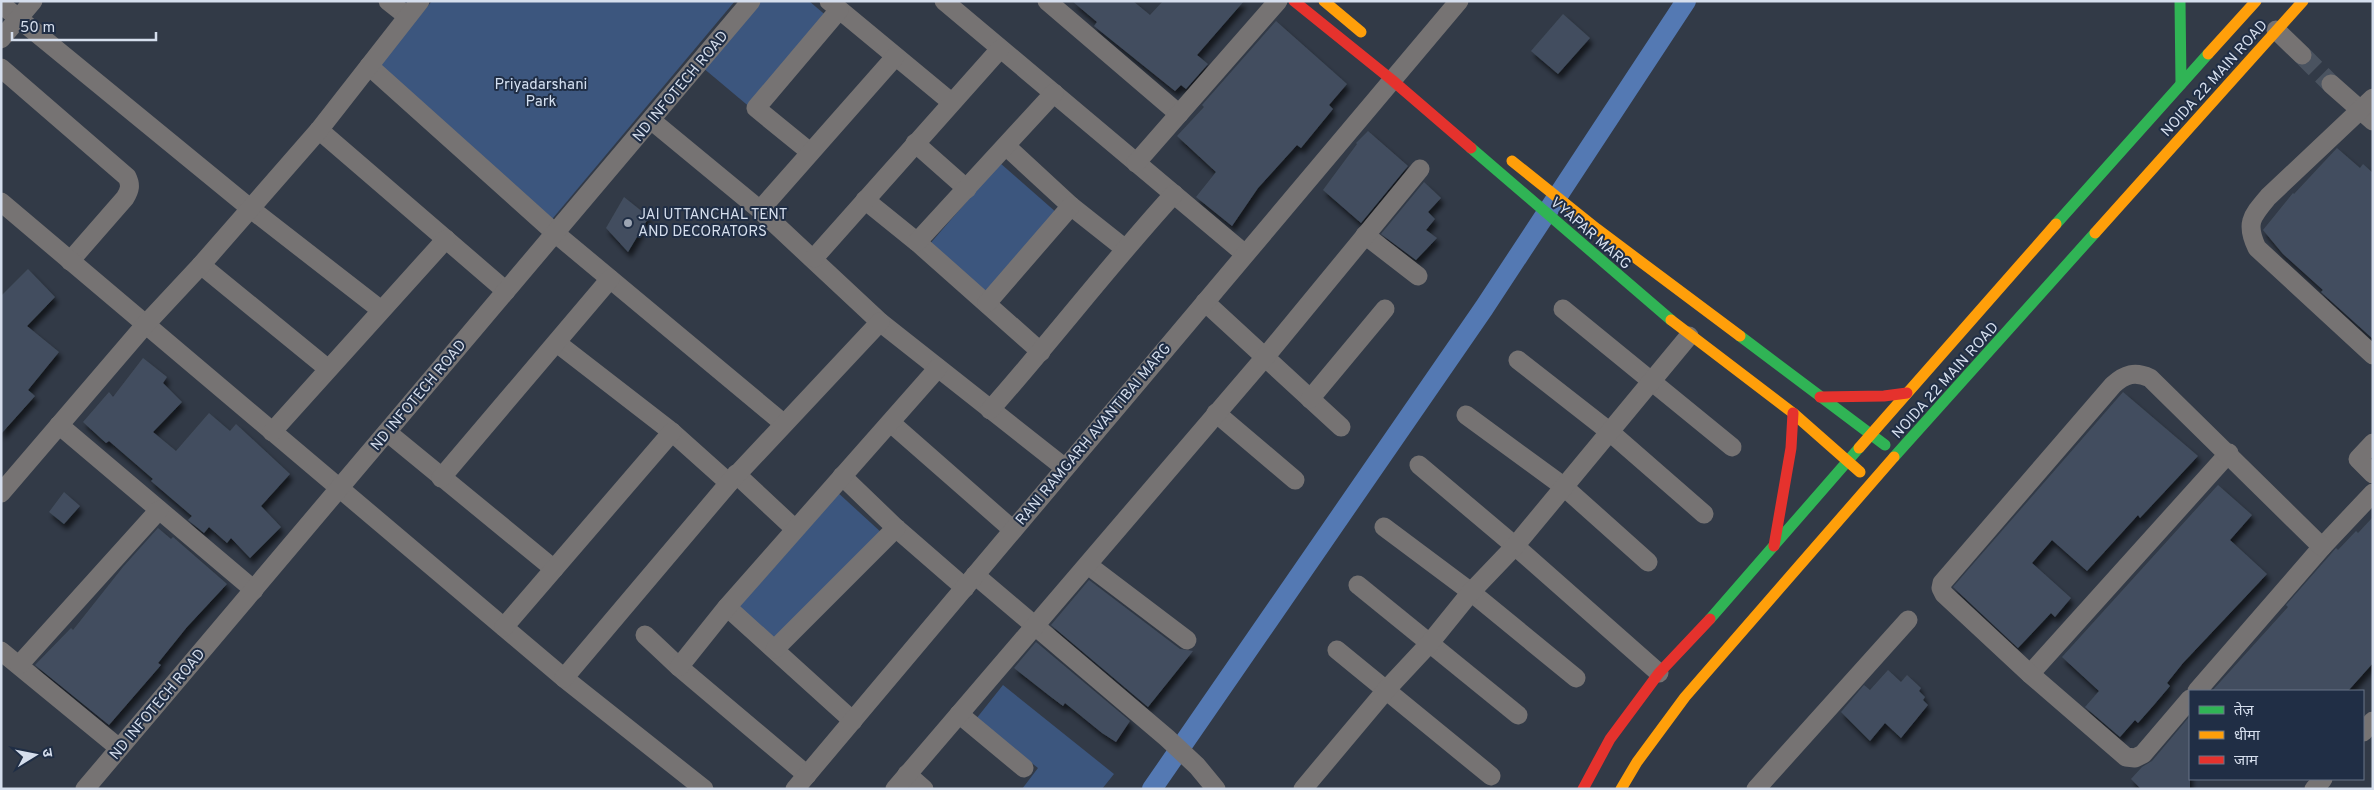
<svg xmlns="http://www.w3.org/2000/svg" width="2374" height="790" font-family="Overpass,'Noto Sans Devanagari',sans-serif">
	<defs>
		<filter id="shadow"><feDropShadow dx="3" dy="5.5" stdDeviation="2.5" flood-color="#0009"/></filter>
	</defs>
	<rect width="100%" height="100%" fill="#323a47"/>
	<g fill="#3c567e">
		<polygon points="432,1 735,1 548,224 379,64"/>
		<polygon points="758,1 809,1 829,18 752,109 702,67"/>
		<polygon points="1000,163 1057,213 979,302 922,253"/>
		<polygon points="835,490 883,534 774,659 725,616"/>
		<polygon points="1003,685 1114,774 1102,789 1022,789 1038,768 976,719"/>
	</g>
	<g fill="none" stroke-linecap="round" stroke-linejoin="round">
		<polyline stroke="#5479b3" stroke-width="20" points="1152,789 1484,308 1686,1"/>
	</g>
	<g fill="#434e5e" filter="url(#shadow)">
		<polygon points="1072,1 1133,1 1150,15 1163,1 1244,1 1197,55 1208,64 1186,89 1181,85 1175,91 1094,26 1097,22"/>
		<polygon points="1563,14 1590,38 1558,74 1531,51"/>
		<polygon points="1276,21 1347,84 1329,105 1333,109 1301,148 1297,145 1258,188 1232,226 1196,197 1216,172 1177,136 1204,107 1202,105"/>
		<polygon points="1368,131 1408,166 1361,223 1323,190 1357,144 1356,143"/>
		<polygon points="2337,148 2360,168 2363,164 2373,173 2373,339 2321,292 2323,290 2283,254 2263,230 2293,193 2294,194"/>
		<polygon points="1424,182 1441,198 1428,212 1435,219 1426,230 1437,238 1416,260 1381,234"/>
		<polygon points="624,197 649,217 628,252 606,228"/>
		<polygon points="28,269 55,297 27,326 59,352 28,390 35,396 1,434 1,296"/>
		<polygon points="143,358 167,377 163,383 182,402 153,432 176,451 209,413 230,431 236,424 290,474 261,506 281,527 250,558 231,538 227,543 209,527 204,533 188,520 192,516 151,481 153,479 109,441 106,443 83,422 109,392 113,397"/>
		<polygon points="2123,392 2198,456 2140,518 2138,515 2087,571 2052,540 2032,563 2071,598 2055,617 2051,613 2018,648 1953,587"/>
		<polygon points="2218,485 2252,515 2230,540 2267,574 2183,663 2167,683 2170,686 2153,706 2138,723 2135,720 2120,737 2085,707 2099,691 2062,657"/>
		<polygon points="64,492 80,506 64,524 49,512"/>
		<polygon points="2373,517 2373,663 2348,691 2212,691 2288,607 2286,605 2330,555 2336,548 2338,550 2356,531 2358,533"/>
		<polygon points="158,528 171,539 173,537 227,584 187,627 158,663 161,665 109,725 35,665 71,628 73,630 123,567"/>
		<polygon points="1089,580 1180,649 1193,651 1148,707 1051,625"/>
		<polygon points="1036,642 1130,721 1116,742 1102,733 1065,703 1063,706 1051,697 1014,668"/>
		<polygon points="1888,670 1901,682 1907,675 1921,688 1919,691 1925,697 1923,700 1928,705 1901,738 1885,723 1870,741 1841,712 1864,685 1870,690"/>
		<polygon points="2190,716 2190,789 2141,789 2131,779 2142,767 2152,761"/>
	</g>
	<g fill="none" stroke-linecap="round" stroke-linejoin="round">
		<polyline stroke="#4a5360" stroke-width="19" stroke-dasharray="19 9" stroke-linecap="butt" points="2302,55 2331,84"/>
		<g stroke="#767373" stroke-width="19">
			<polyline points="388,1 407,16"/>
			<polyline points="829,1 951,102"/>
			<polyline points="944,1 1245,254"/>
			<polyline points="1047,1 1179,114"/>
			<polyline points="1,4 251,209 381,310"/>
			<polyline points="2276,30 2302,55"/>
			<polyline points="1,39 33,1"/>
			<polyline points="369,66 555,233 783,423"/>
			<path d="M1,68l126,109c4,8 3,13 -2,21l-55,63"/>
			<polyline points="2331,84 2373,121"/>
			<path d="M2373,98l-105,99c-16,19 -23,26 -11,51l116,107"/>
			<polyline points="651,120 760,210 880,322 1065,468"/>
			<polyline points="319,130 506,291"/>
			<polyline points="915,143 967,189"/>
			<polyline points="1006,146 1071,206 1124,248"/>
			<polyline points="810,152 756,108 839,10"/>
			<polyline points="1136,163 1278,1"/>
			<polyline points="865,200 917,242 1041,352"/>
			<polyline points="1,202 564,678 704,789"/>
			<polyline points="760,210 895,57"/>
			<polyline points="1365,235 1418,276"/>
			<polyline points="917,242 1054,93"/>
			<polyline points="814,258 1000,49"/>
			<polyline points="201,265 327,368"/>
			<polyline points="1205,302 1341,427"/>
			<polyline points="987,303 1071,206"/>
			<polyline points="1563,309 1732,447"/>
			<polyline points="557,343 672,432 729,483"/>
			<polyline points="1518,360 1610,432 1704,514"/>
			<polyline points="1310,399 1385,309"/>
			<path d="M990,410c63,-71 120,-146 184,-216"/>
			<polyline points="1216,413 1295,480"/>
			<polyline points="1466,415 1563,486 1648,562"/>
			<polyline points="891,423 1013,530"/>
			<polyline points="59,425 254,590"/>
			<polyline points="272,432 446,239"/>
			<polyline points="387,432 554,569"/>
			<polyline points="2373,443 2358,459 2373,474"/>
			<polyline points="1419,465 1515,546 1659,673"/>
			<polyline points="736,474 795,529"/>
			<polyline points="842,476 896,528 965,588"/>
			<polyline points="441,478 610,279"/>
			<polyline points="1,493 145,325 201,265 319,130 420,1"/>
			<polyline points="1384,527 1471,592 1576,678"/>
			<polyline points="1088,565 1187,640"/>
			<polyline points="975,575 1167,738 1197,766 1216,789"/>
			<polyline points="1358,585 1518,715"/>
			<polyline points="727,607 853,721"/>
			<polyline points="504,627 672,432"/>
			<polyline points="645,635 679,667 807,775"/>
			<polyline points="775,649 896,528"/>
			<polyline points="1337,650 1491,776"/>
			<polyline points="1,651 119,748"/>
			<polyline points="19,665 159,510"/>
			<polyline points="679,667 727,607 938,368"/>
			<polyline points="2030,674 2229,453"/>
			<polyline points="564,678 729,483 880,322"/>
			<polyline points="2197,691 2322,547 2373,493"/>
			<path d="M2190,699l-47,55 -8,4 -9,-1 -96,-83 -86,-80 -3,-6 1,-5 171,-198c12,-11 22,-14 37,-7l172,169"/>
			<polyline points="959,714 1024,768"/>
			<polyline points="2363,732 2373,721"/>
			<polyline points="907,774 924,789"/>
			<polyline points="85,789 751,1"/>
			<polyline points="795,789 1459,1"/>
			<polyline points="895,789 1266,356 1420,169"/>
			<polyline points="1303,789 1387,689 1429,644 1471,592 1515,546 1689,336"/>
			<polyline points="1756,789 1908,620"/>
			<polyline points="2314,789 2323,779"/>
		</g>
		<g stroke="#30b455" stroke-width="11">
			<polyline points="2180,1 2181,84"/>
			<polyline points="1471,148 1671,320"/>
			<polyline points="2056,224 2208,54"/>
			<polyline points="1740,336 1885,445"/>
			<polyline points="1894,457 2095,233"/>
			<polyline points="1710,619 1859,448"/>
		</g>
		<g stroke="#ff9f0a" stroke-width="11">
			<polyline points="1324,1 1361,32"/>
			<polyline points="2208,54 2256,1"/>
			<polyline points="1512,161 1597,229 1740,336"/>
			<polyline points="2095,233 2303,1"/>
			<polyline points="1671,320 1793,413 1860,472"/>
			<polyline points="1859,448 2056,224"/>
			<polyline points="1621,789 1637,762 1685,697 1894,457"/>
		</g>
		<g stroke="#e5322d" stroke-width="11">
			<polyline points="1294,1 1392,80 1471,148"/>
			<polyline points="1820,397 1884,396 1907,393"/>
			<polyline points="1774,546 1791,448 1793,413"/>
			<polyline points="1583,789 1610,739 1659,673 1710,619"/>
		</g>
	</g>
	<circle fill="#9ca5b3" stroke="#202e45" stroke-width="2" cx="628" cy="223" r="5"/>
	<g text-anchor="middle" stroke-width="4" stroke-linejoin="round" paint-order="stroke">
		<g font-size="15" fill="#d5deed" stroke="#202e45">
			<text transform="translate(2214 78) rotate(-48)" y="5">NOIDA 22 MAIN ROAD</text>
			<text transform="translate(680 86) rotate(-50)" y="5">ND INFOTECH ROAD</text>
			<text transform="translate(1591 233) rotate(41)" y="5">VYAPAR MARG</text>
			<text transform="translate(1945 380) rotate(-48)" y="5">NOIDA 22 MAIN ROAD</text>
			<text transform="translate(418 395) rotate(-50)" y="5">ND INFOTECH ROAD</text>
			<text transform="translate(1093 434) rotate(-50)" y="5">RANI RAMGARH AVANTIBAI MARG</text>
			<text transform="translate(157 704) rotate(-50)" y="5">ND INFOTECH ROAD</text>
		</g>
		<g font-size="15" fill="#d4e0f1" stroke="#202e45">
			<text x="541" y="89">Priyadarshani<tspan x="541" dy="17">Park</tspan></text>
		</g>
		<g font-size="15" fill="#d5deed" stroke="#202e45" text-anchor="start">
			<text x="638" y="219">JAI UTTANCHAL TENT<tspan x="638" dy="17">AND DECORATORS</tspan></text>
		</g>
	</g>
	<rect width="2374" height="790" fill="none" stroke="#d5deed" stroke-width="5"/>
	<rect x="2189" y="690" width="175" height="90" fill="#202e45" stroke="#687488"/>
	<rect x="2199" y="706" width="25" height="8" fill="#30b455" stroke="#687488"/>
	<text x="2234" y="715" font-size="15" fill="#d5deed">तेज़</text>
	<rect x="2199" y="731" width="25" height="8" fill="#ff9f0a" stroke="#687488"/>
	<text x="2234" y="740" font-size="15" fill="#d5deed">धीमा</text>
	<rect x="2199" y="756" width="25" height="8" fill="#e5322d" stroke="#687488"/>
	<text x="2234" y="765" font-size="15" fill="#d5deed">जाम</text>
	<g transform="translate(35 755) rotate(80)" stroke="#202e45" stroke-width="4" paint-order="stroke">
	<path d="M0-4L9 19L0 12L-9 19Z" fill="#d5deed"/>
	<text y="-8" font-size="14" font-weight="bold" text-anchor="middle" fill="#d5deed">उ</text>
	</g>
	<path d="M12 32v8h144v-8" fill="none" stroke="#d5deed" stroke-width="2.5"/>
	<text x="20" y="32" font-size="15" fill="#d5deed" stroke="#202e45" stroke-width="4" paint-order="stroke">50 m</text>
</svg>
